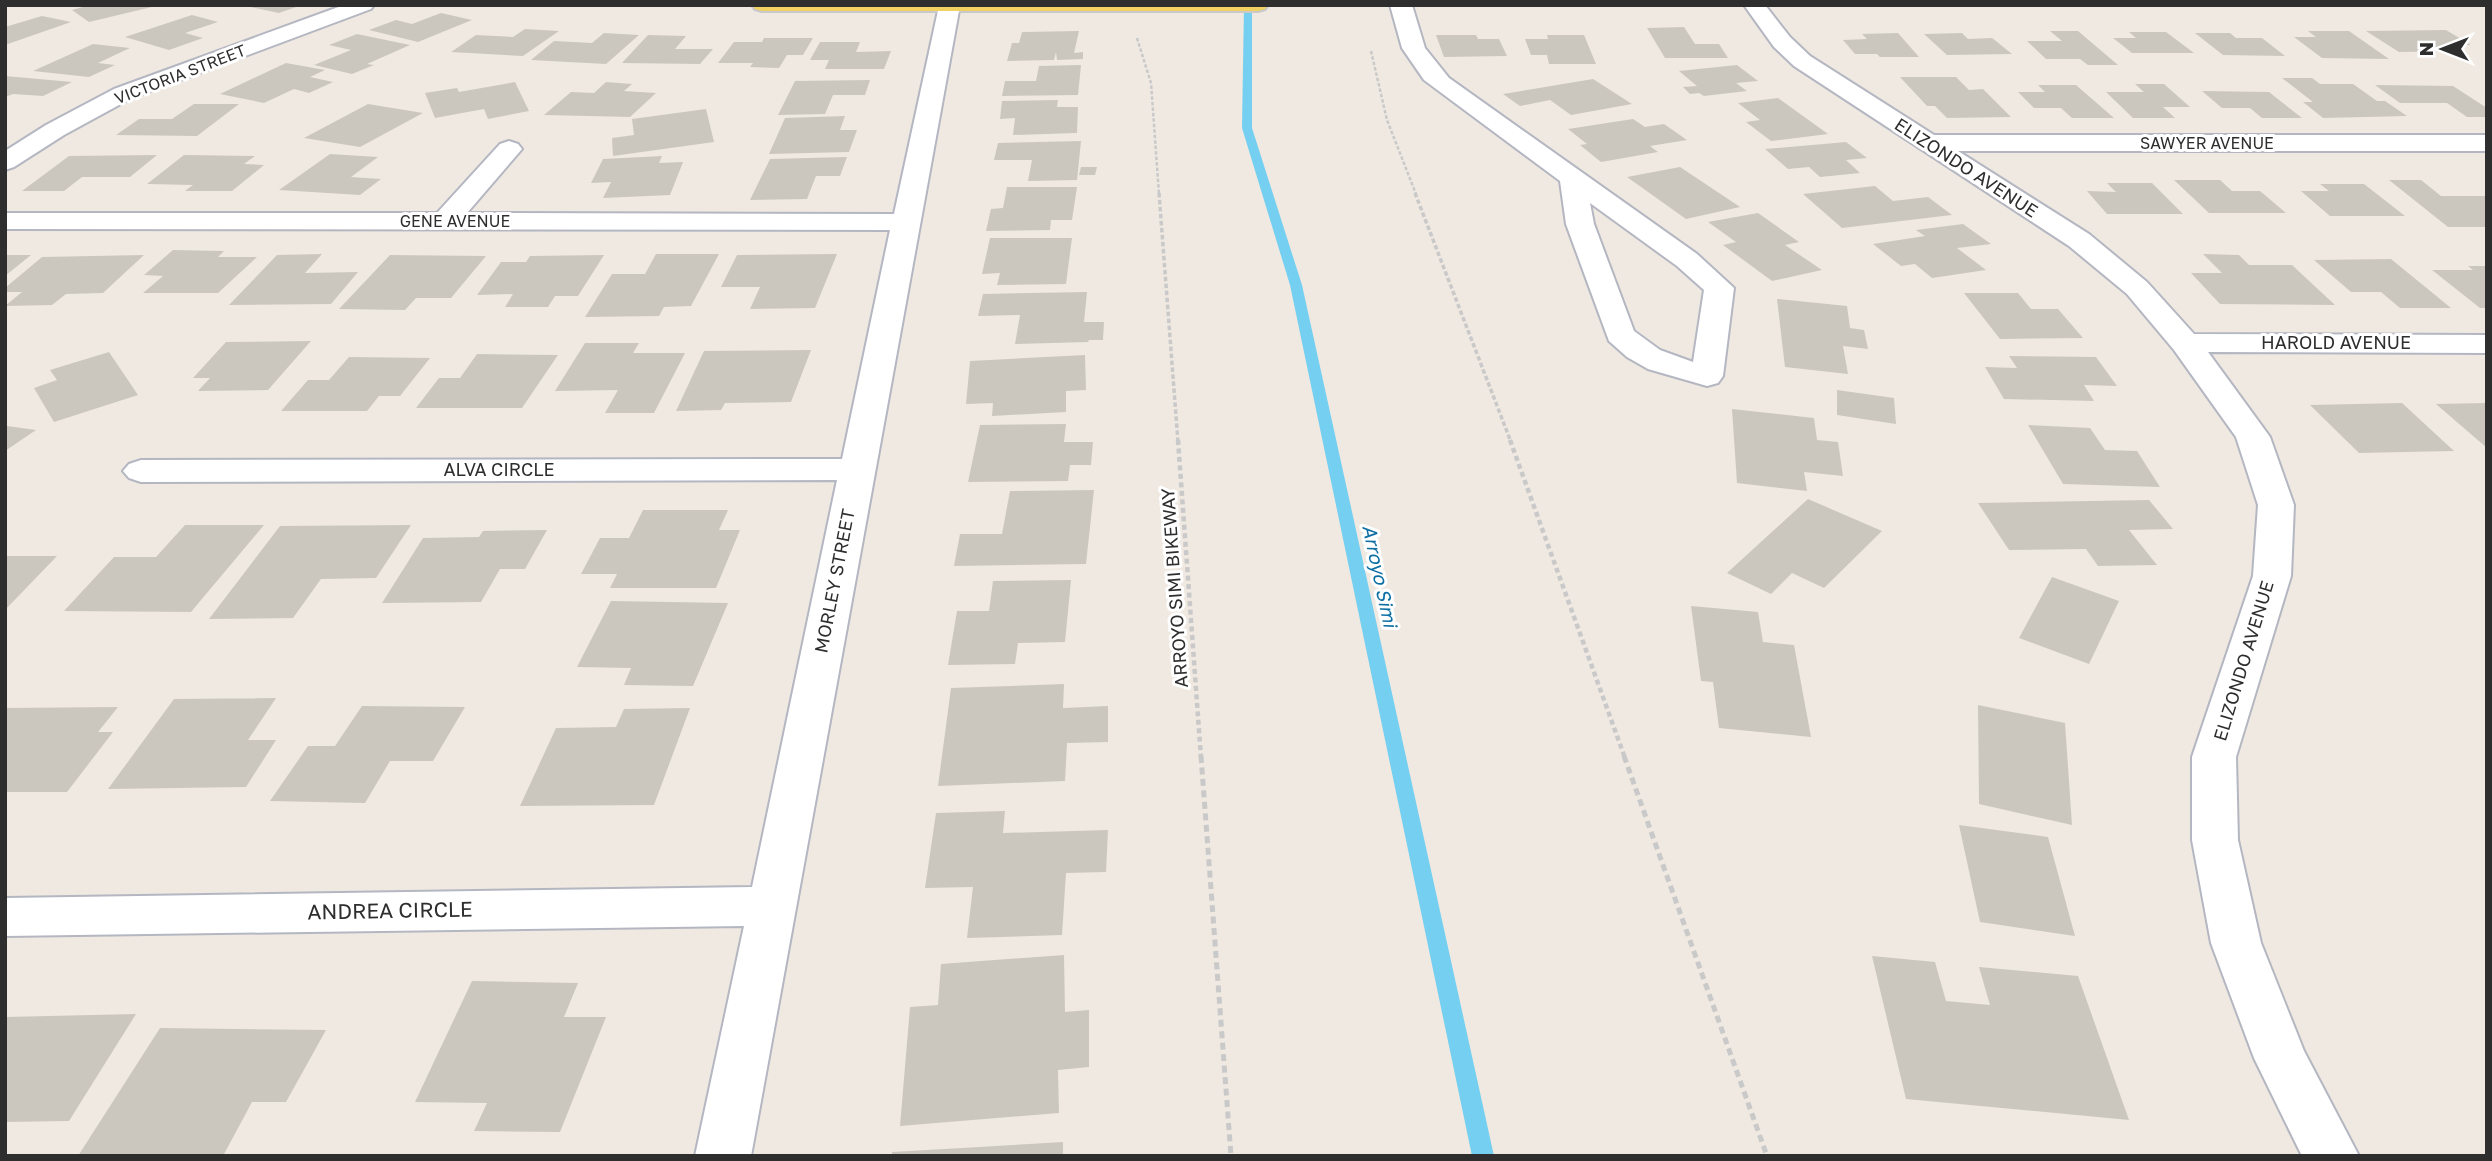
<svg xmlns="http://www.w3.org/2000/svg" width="2492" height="1161" font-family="'Golos Text',sans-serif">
	<rect width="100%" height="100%" fill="#efe9e1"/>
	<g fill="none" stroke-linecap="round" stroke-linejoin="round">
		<polygon fill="#75cff0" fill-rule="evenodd" points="1244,5 1252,5 1252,128 1302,285 1494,1156 1472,1156 1290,285 1242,128"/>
	</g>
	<g fill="#cbc7bf">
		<polygon points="90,5 156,5 156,6 89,22 72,10"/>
		<polygon points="241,5 299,5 299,6 279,13"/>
		<polygon points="441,13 472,20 418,42 369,30 396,20 412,24"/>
		<polygon points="192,15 218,22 185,33 203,38 169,50 125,37"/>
		<polygon points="42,16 71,22 5,45 5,27"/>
		<polygon points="1684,27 1695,44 1719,44 1728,58 1665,58 1647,28"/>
		<polygon points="525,29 559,31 523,56 451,52 476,35 513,37"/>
		<polygon points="2446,30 2471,45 2446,45 2455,51 2399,52 2366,31"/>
		<polygon points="1079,31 1074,53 1083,52 1083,59 1057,60 1056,52 1054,60 1007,61 1012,43 1019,43 1022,32"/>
		<polygon points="2050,31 2078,31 2118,65 2088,65 2080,59 2046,59 2027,41 2062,41"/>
		<polygon points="2308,31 2349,31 2389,59 2322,58 2294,37 2316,37"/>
		<polygon points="2129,32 2166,32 2194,53 2132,53 2113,38 2136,38"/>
		<polygon points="604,33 639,35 606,64 531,60 554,41 592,43"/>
		<polygon points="1898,33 1919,57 1880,57 1877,54 1855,54 1843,40 1867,39 1862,34"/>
		<polygon points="1962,33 1968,39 1992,38 2012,54 1947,55 1924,34"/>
		<polygon points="2195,33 2230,33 2236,38 2262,38 2285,56 2223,55"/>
		<polygon points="357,34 410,45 367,64 374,65 352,74 314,65 351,50 329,45"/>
		<polygon points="648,35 686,36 675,49 713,49 700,64 622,63"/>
		<polygon points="1436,35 1476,35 1478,39 1499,39 1507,56 1444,57"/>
		<polygon points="1547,35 1584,35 1596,64 1549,64 1547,55 1531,55 1525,39 1548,39"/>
		<polygon points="764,38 813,38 803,55 787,55 779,68 750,67 753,63 718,63 734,42 762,42"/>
		<polygon points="820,42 860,42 856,52 891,51 884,69 825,69 829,60 810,60"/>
		<polygon points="93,44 130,48 98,63 115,65 89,77 33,71"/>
		<polygon points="286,63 325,70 310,77 333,82 309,93 294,89 264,103 220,94"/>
		<polygon points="1081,65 1078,95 1002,96 1005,81 1036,81 1039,66"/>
		<polygon points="1737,65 1758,81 1736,83 1747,91 1704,96 1699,93 1690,94 1683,87 1697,86 1679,71"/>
		<polygon points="5,76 72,82 43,96 13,94 5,97"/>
		<polygon points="1900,77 1956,77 1969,90 1983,89 2011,117 1947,118 1935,106 1927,106"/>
		<polygon points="2282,78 2312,78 2320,84 2353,84 2377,101 2385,101 2407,116 2323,118 2303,102 2313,102"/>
		<polygon points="1593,79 1632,104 1571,115 1550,100 1520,106 1503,94"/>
		<polygon points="870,80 865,95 833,95 825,114 778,115 795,81"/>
		<polygon points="515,82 529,111 488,119 484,109 435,118 425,93 457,88 459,92"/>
		<polygon points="606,82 632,84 624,91 656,93 630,117 544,115 571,92 594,93"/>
		<polygon points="2135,84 2164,84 2190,107 2163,107 2175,118 2133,118 2106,92 2144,92"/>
		<polygon points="2038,85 2076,85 2114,118 2072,118 2061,108 2034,108 2018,92 2045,92"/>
		<polygon points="2375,85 2453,86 2487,108 2487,117 2467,117 2447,103 2400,103"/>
		<polygon points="2202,91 2269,92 2302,118 2262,118 2250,108 2222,108"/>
		<polygon points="1778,98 1828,134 1771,141 1746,122 1760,120 1738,103"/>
		<polygon points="1058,100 1057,107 1078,107 1077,133 1013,135 1015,118 1000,119 1002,101"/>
		<polygon points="194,104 239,104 197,136 116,135 139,119 172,119"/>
		<polygon points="368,104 423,113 360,147 304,138"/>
		<polygon points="706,109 714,142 613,156 612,138 634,135 632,119"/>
		<polygon points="845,116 840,130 857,130 849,152 769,154 785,118"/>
		<polygon points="1633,119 1645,127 1664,124 1687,140 1650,146 1658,152 1601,162 1580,145 1587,144 1568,129"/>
		<polygon points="1081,141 1077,180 1028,181 1032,160 994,160 998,143"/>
		<polygon points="1846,142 1867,158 1846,160 1860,173 1820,177 1809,167 1788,169 1765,149"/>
		<polygon points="330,154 378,157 351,177 381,179 360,195 279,190"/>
		<polygon points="157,155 130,177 82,177 64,191 22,191 69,156"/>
		<polygon points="184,155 255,156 244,164 264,165 232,191 185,191 193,185 147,184"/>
		<polygon points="662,156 659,163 683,162 670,195 603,198 611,182 591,183 603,159"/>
		<polygon points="847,157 840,176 816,176 807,199 750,200 770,159"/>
		<polygon points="1081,167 1097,167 1095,175 1079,175"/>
		<polygon points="1680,167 1740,207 1686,219 1627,177"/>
		<polygon points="2174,180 2220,180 2232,191 2260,191 2286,213 2209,213"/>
		<polygon points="2389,180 2421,180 2441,196 2487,196 2487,227 2448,227"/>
		<polygon points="2107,183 2152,183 2183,214 2107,214 2087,191 2116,192"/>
		<polygon points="2320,184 2364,184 2405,216 2330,216 2301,191 2329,191"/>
		<polygon points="1875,186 1893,201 1928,197 1952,215 1842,228 1803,194"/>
		<polygon points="1007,187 1077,187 1072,220 1051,220 1050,230 986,231 991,209 1003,208"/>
		<polygon points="1758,213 1799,242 1785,245 1822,270 1772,281 1723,245 1736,242 1708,222"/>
		<polygon points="1963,224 1991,244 1957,248 1986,270 1932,278 1915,264 1901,266 1873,244 1925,236 1916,230"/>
		<polygon points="990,238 1072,238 1066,284 997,285 1000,273 982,274"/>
		<polygon points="173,250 224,251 218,257 257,257 218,293 143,293 163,276 144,275"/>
		<polygon points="322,254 305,273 358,272 331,304 229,305 277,255"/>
		<polygon points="656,254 719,254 691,306 664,307 659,316 585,317 612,274 645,274"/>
		<polygon points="837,254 815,308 750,309 760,287 721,287 737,255"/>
		<polygon points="2203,254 2239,255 2249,265 2292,265 2335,305 2220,304 2191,273 2222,273"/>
		<polygon points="5,255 31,255 5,276"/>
		<polygon points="144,255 103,293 66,294 52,305 5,306 22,292 5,292 5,288 42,257"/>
		<polygon points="390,255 486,256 451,298 416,298 405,310 339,309"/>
		<polygon points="604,255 578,296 555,296 548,307 505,307 513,294 477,295 501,262 526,262 530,256"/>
		<polygon points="2391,259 2451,308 2400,308 2381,292 2351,292 2314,260"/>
		<polygon points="2468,266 2487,266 2487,308 2480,308 2432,270 2473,270"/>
		<polygon points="1087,292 1084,322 1104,322 1103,340 1089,340 1088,342 1015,344 1020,315 978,316 983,294"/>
		<polygon points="1964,293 2018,293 2031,309 2058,309 2083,338 2000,339"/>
		<polygon points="1777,299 1847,306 1850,328 1864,330 1868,349 1843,346 1848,374 1785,367"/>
		<polygon points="311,341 268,390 198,391 210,378 193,378 226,342"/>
		<polygon points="585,343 639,343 633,353 685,353 654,413 605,413 618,390 555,391"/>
		<polygon points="811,350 791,402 725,403 721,410 676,411 704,351"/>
		<polygon points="109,352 138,395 54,422 34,388 57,380 50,370"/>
		<polygon points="477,354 558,355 522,408 416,408 439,378 460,378"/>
		<polygon points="1085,355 1086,390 1066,391 1066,412 992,416 993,403 966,404 970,361"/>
		<polygon points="2009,356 2096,357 2117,386 2084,385 2094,401 2004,399 1985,367 2017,368"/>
		<polygon points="349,357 430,358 400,396 379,396 367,411 281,411 308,380 329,380"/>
		<polygon points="1837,390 1894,398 1896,424 1837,415"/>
		<polygon points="2402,403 2454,451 2359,453 2310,405"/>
		<polygon points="2487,403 2487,448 2436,404"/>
		<polygon points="1732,409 1814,418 1817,440 1838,442 1843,476 1804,472 1807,491 1737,483"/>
		<polygon points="1066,424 1064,442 1093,442 1091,465 1070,465 1068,481 968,482 980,425"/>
		<polygon points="2028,425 2090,428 2105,450 2137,451 2160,487 2063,484"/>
		<polygon points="7,426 36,430 5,451"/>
		<polygon points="1094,490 1086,564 954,566 960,534 1002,534 1010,491"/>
		<polygon points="1808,499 1882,531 1824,588 1792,573 1771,594 1727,573"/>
		<polygon points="2149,500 2173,529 2129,530 2157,565 2098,566 2086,549 2009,550 1978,503"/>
		<polygon points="643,510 728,510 719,530 740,530 716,588 610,588 617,574 581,574 600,538 629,538"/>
		<polygon points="185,525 264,525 191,612 64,611 114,557 156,557"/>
		<polygon points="411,525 376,578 321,579 293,618 209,619 280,526"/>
		<polygon points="547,530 525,569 500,569 481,602 382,603 423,538 479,537 483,531"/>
		<polygon points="5,556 57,556 5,610"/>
		<polygon points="2052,577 2119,601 2089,664 2019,638"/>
		<polygon points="1071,580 1065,642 1018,643 1015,664 948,665 957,611 989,611 993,581"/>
		<polygon points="611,601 728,603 693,686 624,685 631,668 577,667"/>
		<polygon points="1691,606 1758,612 1763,642 1794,645 1811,737 1719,728 1713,682 1701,681"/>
		<polygon points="1064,684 1063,708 1108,706 1108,742 1067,743 1065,781 938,786 951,688"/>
		<polygon points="276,698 248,740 276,740 246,787 108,789 174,699"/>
		<polygon points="1978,705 2065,723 2072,825 1979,804"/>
		<polygon points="362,706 465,707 433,761 390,761 365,803 270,801 308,746 335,746"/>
		<polygon points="118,707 98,732 113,732 67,792 5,792 5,708"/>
		<polygon points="690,708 654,805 520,806 556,728 616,727 624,709"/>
		<polygon points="1005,811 1003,833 1108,830 1106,872 1066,873 1062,935 967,938 973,887 925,888 936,813"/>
		<polygon points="1959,825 2048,837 2075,936 1980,922"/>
		<polygon points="1064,955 1065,1012 1089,1010 1089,1067 1058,1070 1059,1113 900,1126 910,1007 938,1005 941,964"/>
		<polygon points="1872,956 1935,962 1946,1001 1990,1005 1979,967 2078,976 2129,1120 1906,1099"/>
		<polygon points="472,981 578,983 564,1017 606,1017 560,1132 474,1131 487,1103 415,1102"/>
		<polygon points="136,1014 69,1121 5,1122 5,1017"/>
		<polygon points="160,1028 326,1030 286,1102 252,1102 223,1156 78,1156"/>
		<polygon points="1063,1142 1063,1156 892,1156 892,1152"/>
	</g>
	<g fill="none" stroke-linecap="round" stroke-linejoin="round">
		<defs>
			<g id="minor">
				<polygon points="344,5 374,5 371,9 130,99 64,135 14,167 5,170 5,151 46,125 114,89"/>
				<polygon points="960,5 751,1156 695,1156 744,926 5,936 5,898 752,887 837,480 141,482 129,478 123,471 129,464 141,460 842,459 890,230 5,229 5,213 437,213 500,144 509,141 518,144 522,149 467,213 894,214 939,6"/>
				<path d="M1390,5h22l13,43 24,30 248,176 37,34 -11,88 -5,7 -11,3 -59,-17 -21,-12 -18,-16 -43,-117 -6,-43 -136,-101 -22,-32zM1590,203l87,63 27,24 -11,72 -33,-12 -26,-19 -40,-107z"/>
				<polygon points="1744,5 1765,5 1790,37 1810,56 1934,135 2487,135 2487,151 1958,151 2089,234 2147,282 2194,334 2487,335 2487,353 2208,352 2270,437 2294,505 2291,576 2236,757 2238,840 2261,943 2304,1051 2359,1156 2302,1156 2254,1058 2211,943 2192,840 2192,757 2253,576 2258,505 2236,437 2174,350 2127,294 2069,246 1794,66 1774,47"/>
			</g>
			<polygon id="major" points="752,5 1268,5 1265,9 1258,11 762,11 755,9"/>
		</defs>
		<use href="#minor" stroke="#b4b7c1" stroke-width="4"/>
		<use href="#major" stroke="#c9c9c9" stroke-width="4"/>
		<g stroke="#c9c9c9" stroke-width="2.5" stroke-dasharray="3.5 2" stroke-linecap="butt">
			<polyline points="1137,38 1151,83 1159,194"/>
			<polyline points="1371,51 1387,120 1416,194"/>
		</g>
		<g stroke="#c9c9c9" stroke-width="3.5" stroke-dasharray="4.5 2.5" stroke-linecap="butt">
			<polyline points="1159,193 1178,442"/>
			<polyline points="1415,193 1511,442"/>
		</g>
		<g stroke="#c9c9c9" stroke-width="4.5" stroke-dasharray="5 3.5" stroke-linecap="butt">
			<polyline points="1178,440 1201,758"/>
			<polyline points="1510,440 1625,758"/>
		</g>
		<g stroke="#c9c9c9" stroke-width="5" stroke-dasharray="7 4.5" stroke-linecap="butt">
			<polyline points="1201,756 1231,1156"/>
			<polyline points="1624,756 1767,1156"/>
		</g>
		<use href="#minor" fill="#fff" fill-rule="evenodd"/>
		<use href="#major" fill="#f2d163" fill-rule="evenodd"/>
	</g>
	<g text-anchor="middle" stroke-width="6" stroke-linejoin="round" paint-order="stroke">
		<g font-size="16" fill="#2e2e2e" stroke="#fff">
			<text transform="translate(180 74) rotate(-21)" y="6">VICTORIA STREET</text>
			<text x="2207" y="149">SAWYER AVENUE</text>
			<text x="455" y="227">GENE AVENUE</text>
		</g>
		<g font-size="18" fill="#2e2e2e" stroke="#fff">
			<text transform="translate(1966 168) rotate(33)" y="6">ELIZONDO AVENUE</text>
			<text x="2336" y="349">HAROLD AVENUE</text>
			<text x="499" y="476">ALVA CIRCLE</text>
			<text transform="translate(835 581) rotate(-79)" y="6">MORLEY STREET</text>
			<text transform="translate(1175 588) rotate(-94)" y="6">ARROYO SIMI BIKEWAY</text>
			<text transform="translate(2244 661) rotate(-73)" y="6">ELIZONDO AVENUE</text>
		</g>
		<g font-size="19" font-style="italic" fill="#0d6fa3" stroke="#fff">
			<text transform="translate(1380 576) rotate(78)" y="7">Arroyo Simi</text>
		</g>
		<g font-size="21" fill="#2e2e2e" stroke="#fff">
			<text transform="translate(390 911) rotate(-1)" y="7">ANDREA CIRCLE</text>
		</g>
	</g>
	<rect width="2492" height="1161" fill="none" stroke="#2e2e2e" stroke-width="14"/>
	<g transform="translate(2443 49) rotate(270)" stroke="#ffffff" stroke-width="5" paint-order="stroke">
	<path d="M0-5L12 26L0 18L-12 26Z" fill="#2e2e2e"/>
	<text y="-10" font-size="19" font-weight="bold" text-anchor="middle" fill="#2e2e2e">N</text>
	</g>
</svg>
